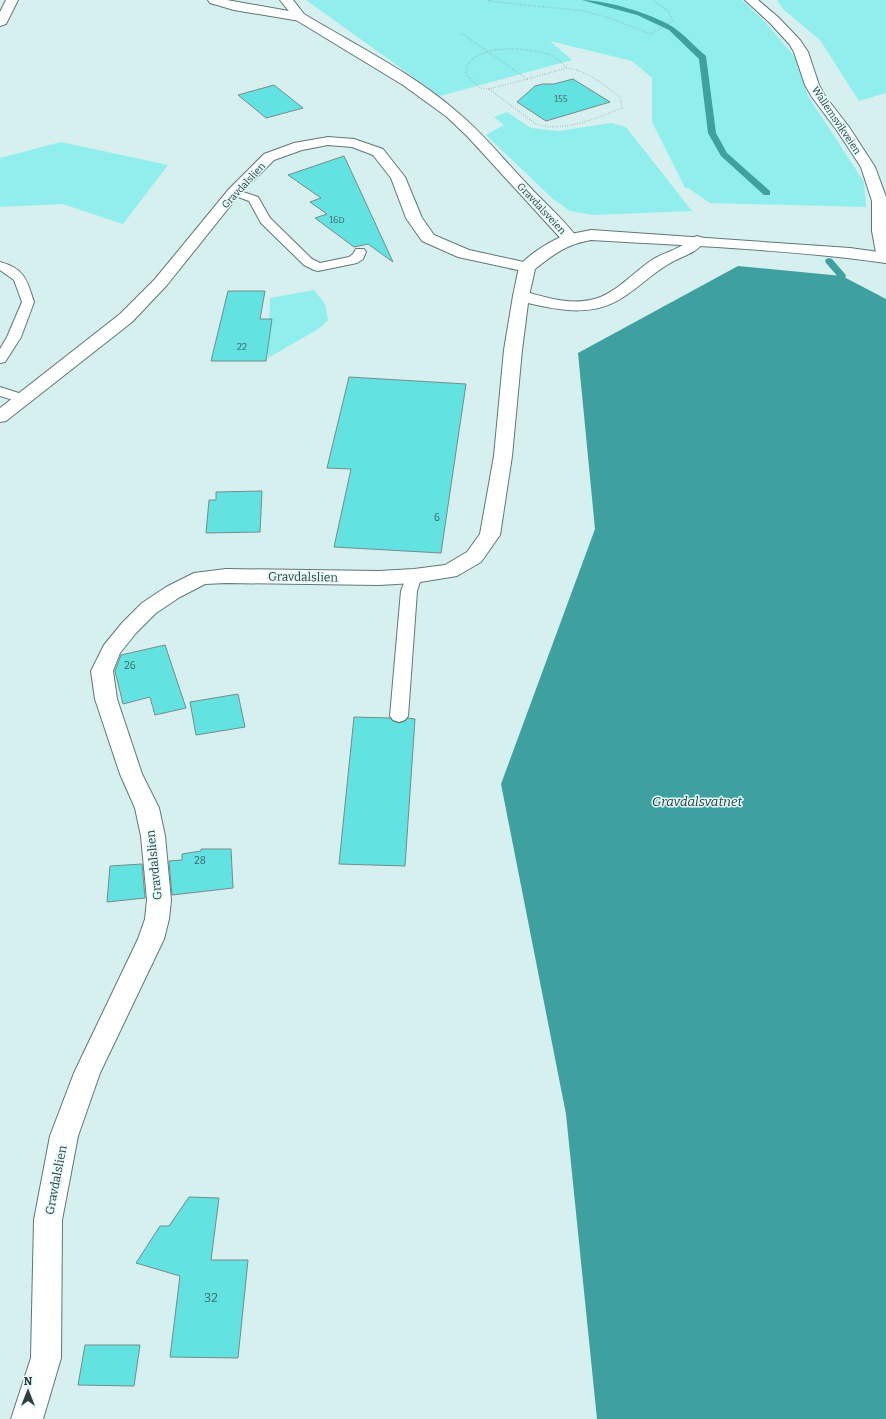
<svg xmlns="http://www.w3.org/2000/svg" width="886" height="1419" font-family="Bitter,serif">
	<rect width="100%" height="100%" fill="#d5f0ef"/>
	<g fill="#90eeec">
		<polygon points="306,0 742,0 764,21 795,57 808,96 864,182 866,207 710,203 688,188 685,188 652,122 652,78 632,61 550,41 572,60 440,96"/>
		<polygon points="777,0 886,0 886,93 859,101 820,40 783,9"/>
		<polygon points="507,112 531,128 559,131 611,123 626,127 692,211 593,215 570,211 552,198 486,135 504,125 494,117"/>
		<polygon points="61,142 168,165 123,224 63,204 0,207 0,158"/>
		<polygon points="314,290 325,304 328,320 320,328 268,358 270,298"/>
	</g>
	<polygon fill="#3ea09f" points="738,266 842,276 886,299 886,1419 597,1419 566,1114 501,784 595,529 578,353"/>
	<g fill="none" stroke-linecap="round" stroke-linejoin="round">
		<g fill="#3ea09f" fill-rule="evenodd">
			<path d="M582,0c25,0 70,14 91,27 12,8 22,20 33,29l10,77 11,20 43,38v4h-6l-43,-39 -13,-23 -9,-74 -30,-29 -32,-15z"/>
			<polygon points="829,258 832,259 845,274 846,276 845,278 839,278 826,263 825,261 826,259"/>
		</g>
	</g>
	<g fill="#62e3e1" stroke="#748c8c">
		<polygon points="573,79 610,102 546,121 517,102 535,86 543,84 554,84"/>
		<polygon points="274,85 303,108 266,118 238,95"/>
		<polygon points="344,156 358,186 393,262 368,244 354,247 315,218 327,214 310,202 321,198 288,175"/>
		<polygon points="228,291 265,291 260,319 272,319 266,361 211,361"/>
		<polygon points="349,377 466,384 441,553 334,547 351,469 327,468"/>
		<polygon points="262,491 260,532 206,533 209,500 216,500 216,492"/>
		<polygon points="165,645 186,708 155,715 150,697 123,704 115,671 121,655"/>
		<polygon points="238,694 245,727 196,735 190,702"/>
		<polygon points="354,717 390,718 393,721 399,723 405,721 408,718 415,719 405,866 339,864"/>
		<polygon points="201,849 231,849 233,888 172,895 169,861 182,860 182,854 201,851"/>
		<polygon points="142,864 145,898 107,902 110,866"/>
		<polygon points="189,1197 219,1198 211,1260 248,1260 238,1358 170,1357 180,1276 136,1263 160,1226 169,1226"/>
		<polygon points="85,1345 140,1345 134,1386 78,1385"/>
	</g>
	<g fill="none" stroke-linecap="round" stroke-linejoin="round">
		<defs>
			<g id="service">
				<polygon points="234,189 258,197 270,218 312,259 320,263 349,257 353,254 356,249 364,249 366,252 363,259 357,263 318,271 314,270 304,265 261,223 249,201 230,194 228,192 230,190"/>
				<path d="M0,262c25,7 27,18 34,40l-13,35 -16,25 -5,1v-14l7,-12 15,-35 -8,-22 -14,-10z"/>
				<polygon points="0,387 28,396 30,399 28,402 23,403 0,396"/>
				<polygon points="414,571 420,572 422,576 417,591 408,716 405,720 399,722 393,720 390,716 401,591 408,572"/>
			</g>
			<g id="minor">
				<polygon points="6,0 18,0 6,24 0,26 0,12"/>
				<polygon points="208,0 227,0 300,13 304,14 306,17 304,20 300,21 234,10 210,3"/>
				<polygon points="745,0 758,0 779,18 800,40 808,52 819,85 825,96 849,127 875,167 886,197 886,263 879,261 877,258 872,231 872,201 861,167 838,132 812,97 805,85 794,52 790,45 771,24"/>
				<polygon points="328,137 354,139 383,149 405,177 422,218 434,235 469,250 533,264 535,267 533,270 527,272 458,257 422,241 406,218 391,178 373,155 352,147 328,145 302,150 274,160 239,195 167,285 132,322 6,421 0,422 0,408 120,314 155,279 229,189 264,154 294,143"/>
				<path d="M697,236l6,2 2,3c-10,14 -25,15 -38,24 -15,9 -27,21 -42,31 -30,21 -63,15 -97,7l-6,47 -10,106 -12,79 -19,27 -24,14 -43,7 -35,2 -153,-2 -21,1 -25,13 -24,16 -20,20 -16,20 -7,18 4,28 25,75 17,34 6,28 6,64 -2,19 -5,20 -64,134 -22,63 -16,84 -1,138 -18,61h-32l20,-61 3,-138 16,-84 24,-63 64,-134 7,-20 2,-19 -6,-64 -6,-28 -15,-34 -25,-75 -4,-28 13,-26 18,-22 20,-20 24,-16 28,-14 32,-4 153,2 35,-2 31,-4 22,-13 13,-18 14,-78 10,-106 9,-54 2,-3 6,-2c22,5 46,14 69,9 24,-4 42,-27 62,-40 9,-6 18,-8 27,-13 7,-3 11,-9 18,-11z"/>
			</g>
			<path id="tertiary" d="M280,0h13l11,14c51,31 107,58 152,97 26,21 47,48 70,72 17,19 37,35 52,56l-2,3 -6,2 -6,-2 -96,-105 -21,-20 -44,-32 -107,-65z"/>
			<path id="secondary" d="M591,230l259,18 36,5v10c-98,-14 -197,-17 -295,-23 -24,4 -37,14 -56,29l-6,27 -2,3 -6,2 -6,-2 -2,-3 6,-29c8,-12 33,-27 47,-32 8,-2 17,-3 25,-5z"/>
		</defs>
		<use href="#service" stroke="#5f7777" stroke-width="2"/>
		<use href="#minor" stroke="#5f7777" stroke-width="2"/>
		<use href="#tertiary" stroke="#5f7777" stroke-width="2"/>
		<use href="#secondary" stroke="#5f7777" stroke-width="2"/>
		<g stroke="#90a4a3" stroke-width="1.5" stroke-dasharray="0.5 2" stroke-linecap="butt">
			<polyline points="490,0 488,1 584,11 609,18 651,34 673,21 668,11 653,0"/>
			<path d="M461,33l66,46 -38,10 47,35c28,9 60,-6 86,-16l-2,-11c-17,-13 -32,-26 -53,-29"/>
			<path d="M489,89l-9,-1 -14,-14c1,-6 2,-12 8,-16 17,-13 57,-10 76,-3 7,3 12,8 17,13l-40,11"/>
		</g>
		<use href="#service" fill="#fff" fill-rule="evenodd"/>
		<use href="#minor" fill="#fff" fill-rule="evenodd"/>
		<use href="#tertiary" fill="#fff" fill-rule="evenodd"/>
		<use href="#secondary" fill="#fff" fill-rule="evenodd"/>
	</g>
	<g text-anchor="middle" stroke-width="3" stroke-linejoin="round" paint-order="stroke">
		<g font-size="9" fill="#3e6665">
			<text x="561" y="102">155</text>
			<text x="337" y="223">16D</text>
			<text x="242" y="350">22</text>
		</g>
		<g font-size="10" fill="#323c3c" stroke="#e2fdfc">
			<text transform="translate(837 120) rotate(56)" y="4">Wallemsvikveien</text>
			<text transform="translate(243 185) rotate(-47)" y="4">Gravdalslien</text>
			<text transform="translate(542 208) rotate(47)" y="4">Gravdalsveien</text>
		</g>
		<g font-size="10" fill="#3e6665">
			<text x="437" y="521">6</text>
			<text x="130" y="669">26</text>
			<text x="200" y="864">28</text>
		</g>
		<g font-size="12" fill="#323c3c" stroke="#e2fdfc">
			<text transform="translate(303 577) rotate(1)" y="4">Gravdalslien</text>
			<text transform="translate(154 865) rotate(-96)" y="4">Gravdalslien</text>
			<text transform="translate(56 1180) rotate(-79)" y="4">Gravdalslien</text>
		</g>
		<g font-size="12" fill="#3e6665">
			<text x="211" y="1302">32</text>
		</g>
		<g font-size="13" font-style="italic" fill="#213838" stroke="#e2fdfc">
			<text x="697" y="806">Gravdalsvatnet</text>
		</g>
	</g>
	<g transform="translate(28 1391)" stroke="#e2fdfc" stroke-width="3" paint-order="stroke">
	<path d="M0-3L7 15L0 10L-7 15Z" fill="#323c3c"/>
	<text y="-6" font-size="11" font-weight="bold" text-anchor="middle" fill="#323c3c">N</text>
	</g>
</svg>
